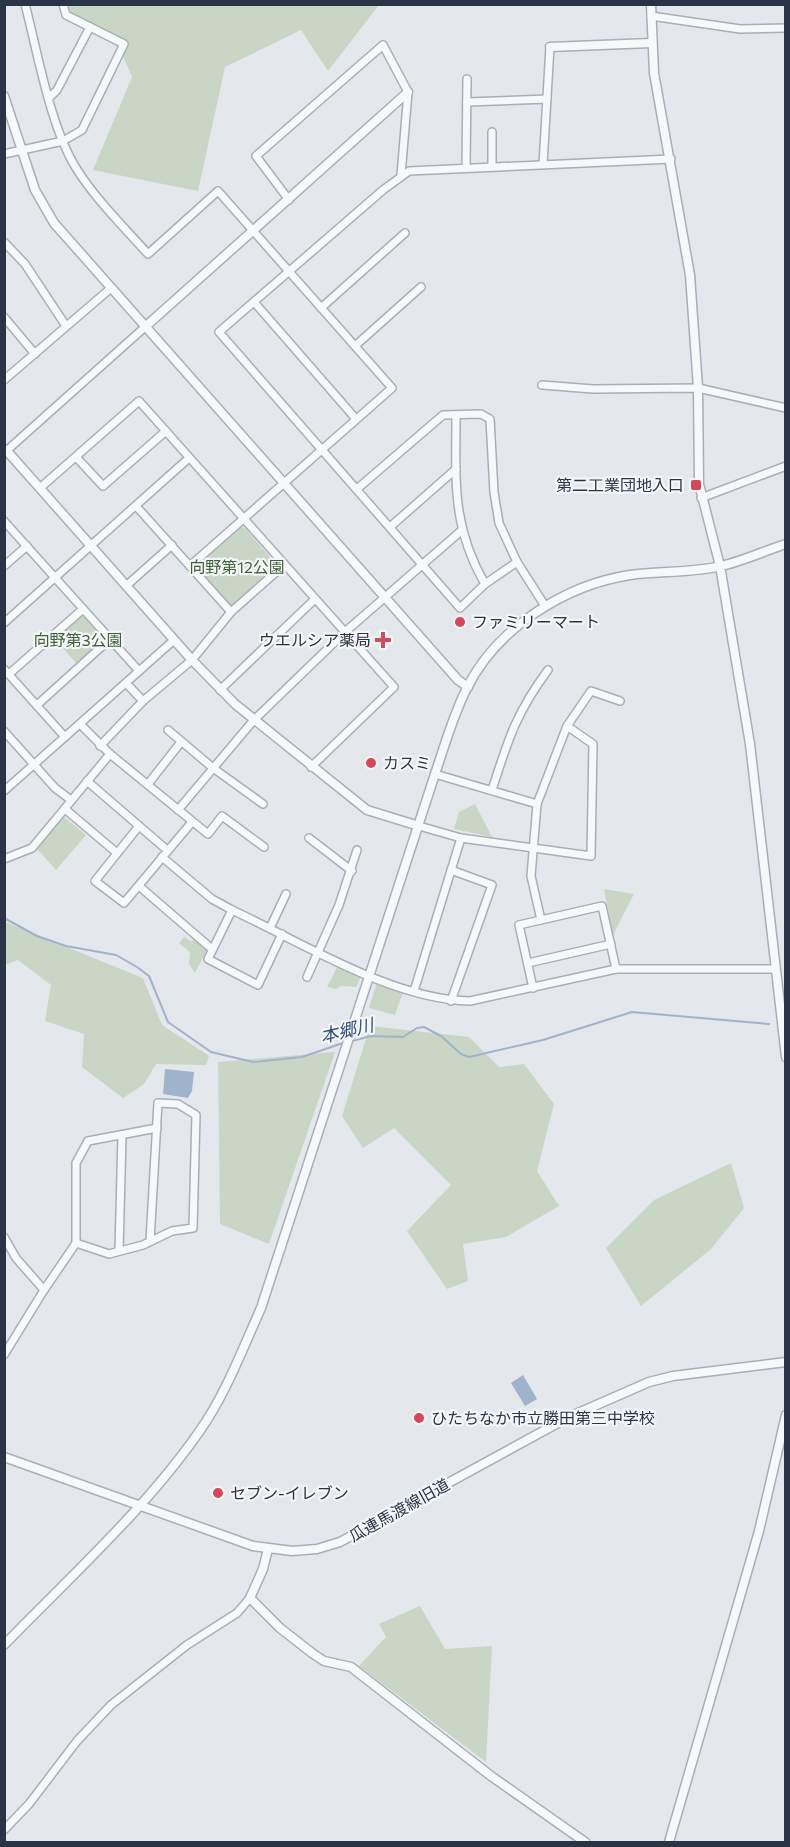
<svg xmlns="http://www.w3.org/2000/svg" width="790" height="1847" font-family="Commissioner,'Noto Sans JP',sans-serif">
	<rect width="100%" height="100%" fill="#e4e7ec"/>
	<g fill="#c9d6c5">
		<path d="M67,5h312l-51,66 -27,-41 -76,37 -27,124 -105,-21 39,-93 -18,-42c-15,-7 -41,-14 -47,-30z"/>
		<polygon points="240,527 245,528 276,564 276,569 233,606 227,606 196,569 198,564"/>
		<polygon points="82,615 104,639 77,664 55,639"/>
		<polygon points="475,804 492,837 454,829 459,812"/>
		<polygon points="64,817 86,835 56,870 37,849"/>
		<polygon points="604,889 634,894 613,935"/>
		<polygon points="5,922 143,978 162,1025 209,1056 206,1065 156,1064 144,1084 123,1098 82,1067 84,1034 45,1021 51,985 18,960 5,965"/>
		<polygon points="184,937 192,942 194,938 207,950 195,973 189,964 190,952 179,943"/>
		<polygon points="338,965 361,976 356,987 341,986 336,989 327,987"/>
		<polygon points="377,983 403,992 395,1015 369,1008"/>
		<polygon points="370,1026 469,1037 499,1067 524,1064 554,1104 537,1171 559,1206 506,1237 463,1244 468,1281 447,1289 407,1231 451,1185 394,1128 363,1148 342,1116"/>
		<polygon points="335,1052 269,1244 220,1224 218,1062"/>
		<polygon points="731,1163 744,1208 711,1249 641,1306 606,1248 654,1200"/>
		<polygon points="420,1606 445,1649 492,1646 486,1762 359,1666 386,1637 379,1624"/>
	</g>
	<g fill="#9fb4cc">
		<polygon points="165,1069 194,1072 192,1091 188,1098 163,1094"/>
		<polygon points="523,1375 537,1399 525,1406 511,1383"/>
	</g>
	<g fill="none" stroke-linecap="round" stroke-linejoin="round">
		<g stroke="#9fb4cc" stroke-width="2">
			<polyline points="4,918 37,936 66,946 116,955 137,967 149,976 168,1022 211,1052 253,1062 302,1057 343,1043"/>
			<polyline points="352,1041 371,1036 403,1037 417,1028 424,1027 441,1036 461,1054 469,1057 543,1040 632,1012 769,1024"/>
		</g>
		<defs>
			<g id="minor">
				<path d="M25,4c13,50 25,122 51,164 20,32 47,58 72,86l70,-63 174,197 -201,177"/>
				<polyline points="651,16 740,29 786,28"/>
				<polyline points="50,97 57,90 90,27"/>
				<polyline points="467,102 547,99"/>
				<polyline points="4,154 63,141 82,130 124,44 66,15 63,4"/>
				<polyline points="543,164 550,47"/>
				<polyline points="492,166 492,132"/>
				<polyline points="466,167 467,79"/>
				<polyline points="289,200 256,156 383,45 408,92 401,175"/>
				<polyline points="4,242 25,264 66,326"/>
				<polyline points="254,302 356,419"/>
				<polyline points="321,308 405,233"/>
				<polyline points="4,317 35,354"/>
				<polyline points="355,346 421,287"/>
				<polyline points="4,380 111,288"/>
				<polyline points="542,385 593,389 698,388 786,408"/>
				<path d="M456,415c0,65 -5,110 29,169"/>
				<polyline points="4,453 145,327"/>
				<polyline points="76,457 103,486 166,431"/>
				<polyline points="40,488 139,401 394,687 311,767"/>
				<polyline points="357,489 443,415 481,414 490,419 494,492 499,523 517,562 485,584 460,608 219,332 383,190 409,171 671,159"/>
				<polyline points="701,498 786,466"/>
				<polyline points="136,506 231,612"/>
				<polyline points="4,521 139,671"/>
				<polyline points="390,527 456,469"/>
				<polyline points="517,562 545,606"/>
				<polyline points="4,566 27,546"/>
				<polyline points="126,586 172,545"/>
				<polyline points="4,623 189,458"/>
				<polyline points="4,669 65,737"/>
				<polyline points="9,674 83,609"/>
				<polyline points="126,683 143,701"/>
				<polyline points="220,690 315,599"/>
				<polyline points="37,705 110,639"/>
				<polyline points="80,724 110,754 208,834 222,816 264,847"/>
				<polyline points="168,730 213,768 263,804"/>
				<polyline points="4,731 55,788 71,800"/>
				<polyline points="100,746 143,701 192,660 231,612 284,565"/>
				<polyline points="435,774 537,804"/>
				<polyline points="87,781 167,850"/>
				<polyline points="148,784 181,742"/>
				<path d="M492,790c16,-50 24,-77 56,-120"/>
				<polyline points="4,791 174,640"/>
				<polyline points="65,809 117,853"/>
				<polyline points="178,810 253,721 345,632 461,531"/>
				<polyline points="139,826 95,881 124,903 192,822"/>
				<polyline points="419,826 461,838 591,856 593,744 567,726"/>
				<polyline points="309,838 352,871"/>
				<path d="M162,857l50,42 20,11c69,32 161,90 238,91l146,-32h159"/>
				<polyline points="4,859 32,848 110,754"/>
				<polyline points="451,870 492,885 451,1001"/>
				<polyline points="139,886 212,949"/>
				<polyline points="232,910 208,959 258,985 282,934"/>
				<polyline points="541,920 531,876 537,804 567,726 591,691 620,701"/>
				<polyline points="270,928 286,894"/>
				<polyline points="528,963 611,944"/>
				<polyline points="307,977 339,905 357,850"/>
				<polyline points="533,988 519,925 602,906 616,969"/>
				<polyline points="414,991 461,838"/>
				<polyline points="4,1237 16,1258 44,1290 4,1355"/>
				<polyline points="76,1243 76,1163 88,1141 157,1128"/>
				<polyline points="119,1251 122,1135"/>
				<polyline points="44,1290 76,1243 109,1254 143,1245 172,1231 193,1228 196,1115 178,1104 158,1103 150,1241"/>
				<polyline points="4,1830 29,1804 77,1741 111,1705 187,1645 237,1613 250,1598"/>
			</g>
			<g id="tertiary">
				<polyline points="651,4 654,73 690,275 698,388 699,484 720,566 750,744 786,1057"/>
				<polyline points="550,47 651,43"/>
				<polyline points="4,96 35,190 54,223 458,680 468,687"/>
				<polyline points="145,327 408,92"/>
				<polyline points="7,451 192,660 235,704 367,810 419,826"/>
				<polyline points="4,1457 253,1546 292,1551 317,1549 340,1542 569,1417 649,1382 673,1376 786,1362"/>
				<polyline points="268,1549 263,1569 250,1598 280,1628 312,1653 324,1661 351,1667 491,1776 585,1842"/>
				<path d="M4,1645c67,-69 151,-145 203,-225 22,-35 37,-74 54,-112l174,-534c10,-29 18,-59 32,-86 30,-60 98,-103 163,-113 30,-4 61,-2 91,-9 22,-5 43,-15 65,-22"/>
				<polyline points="669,1842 759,1531 786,1415"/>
			</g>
		</defs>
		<use href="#minor" stroke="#a9aeb7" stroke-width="10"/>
		<use href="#tertiary" stroke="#a9aeb7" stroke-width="11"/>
		<use href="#minor" stroke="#f7f8fa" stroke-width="7"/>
		<use href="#tertiary" stroke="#f7f8fa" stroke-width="8"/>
	</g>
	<g fill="#d1495b" stroke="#f4f6f9" stroke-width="2">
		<rect x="690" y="479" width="12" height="12" rx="3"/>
		<circle cx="460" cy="622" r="6"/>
		<path d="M380 631h6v6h6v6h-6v6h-6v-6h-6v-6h6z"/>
		<circle cx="371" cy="763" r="6"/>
		<circle cx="419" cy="1418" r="6"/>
		<circle cx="218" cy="1493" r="6"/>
	</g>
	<g text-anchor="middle" stroke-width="4.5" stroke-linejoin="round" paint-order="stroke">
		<g font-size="16" fill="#2b3445" stroke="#f4f6f9" text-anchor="start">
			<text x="684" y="491" text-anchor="end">第二工業団地入口</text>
			<text x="472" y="628">ファミリーマート</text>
			<text x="371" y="646" text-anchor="end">ウエルシア薬局</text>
			<text x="383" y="769">カスミ</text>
			<text x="431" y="1424">ひたちなか市立勝田第三中学校</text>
			<text x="230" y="1499">セブン-イレブン</text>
		</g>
		<g font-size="16" fill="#3f6138" stroke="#f4f6f9">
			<text x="237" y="573">向野第12公園</text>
			<text x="78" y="646">向野第3公園</text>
		</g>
		<g font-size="16" fill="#2b3445" stroke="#f4f6f9">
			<text transform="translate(399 1510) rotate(-29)" y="6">瓜連馬渡線旧道</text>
		</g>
		<g font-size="18" font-style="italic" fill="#34527a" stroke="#f4f6f9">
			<text transform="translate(347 1031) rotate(-13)" y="6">本郷川</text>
		</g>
	</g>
	<rect width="790" height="1847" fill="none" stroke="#2b3445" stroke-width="12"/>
</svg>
